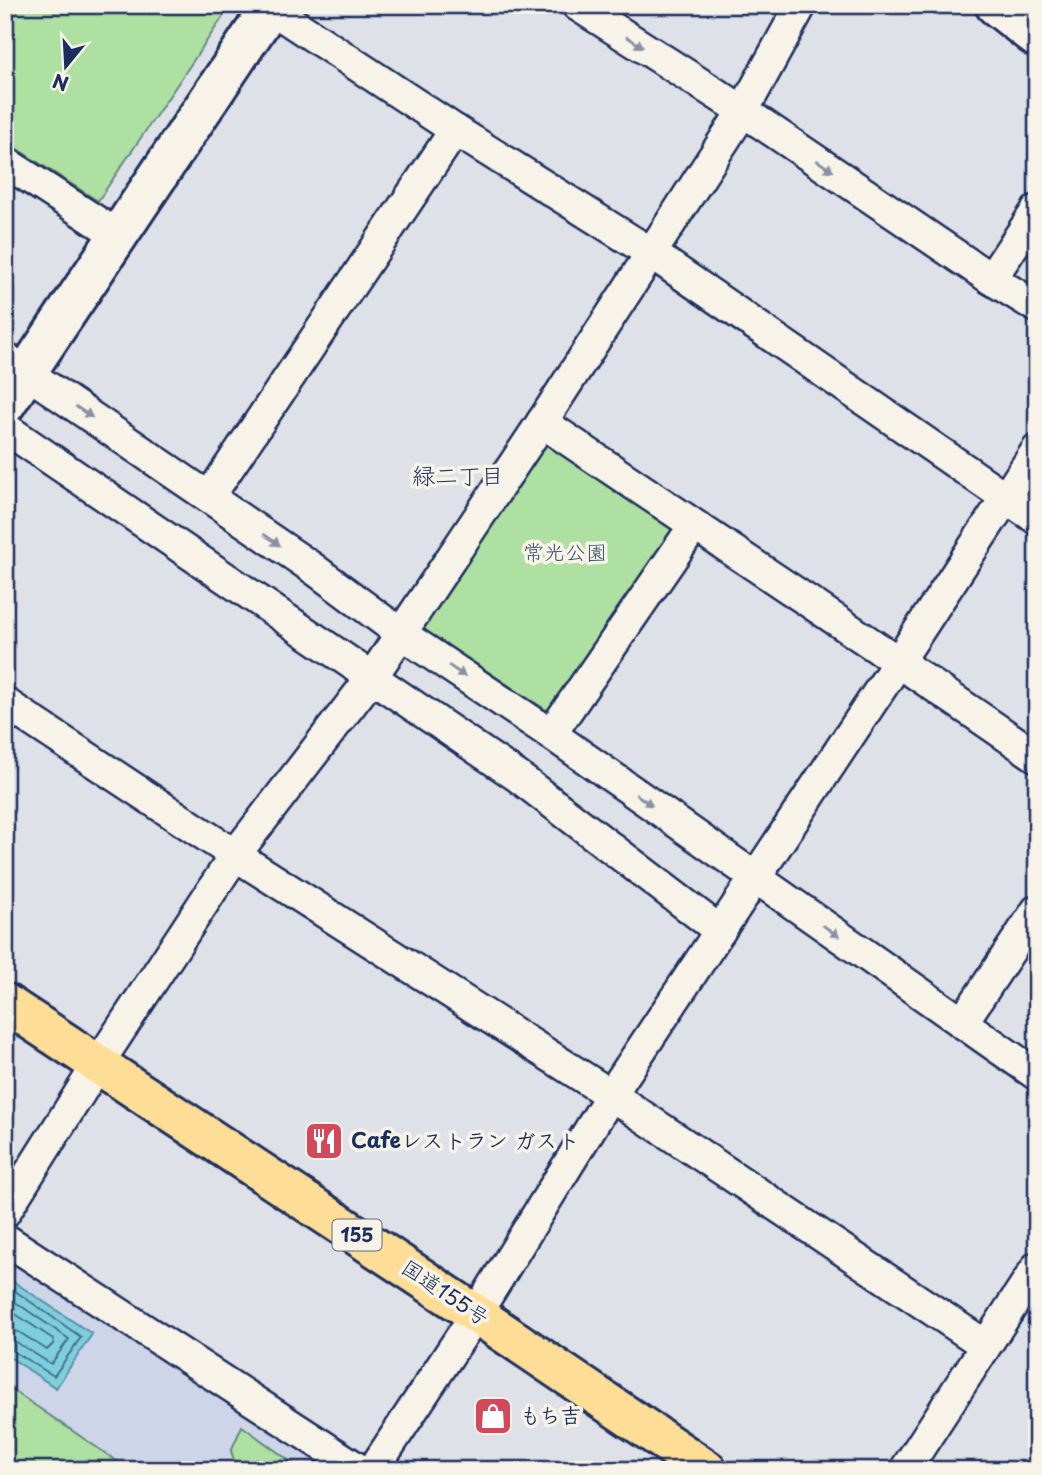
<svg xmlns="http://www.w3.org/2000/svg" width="1042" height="1475" font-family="'Playpen Sans','Klee One',sans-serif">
	<rect width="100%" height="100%" fill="#dfe1e8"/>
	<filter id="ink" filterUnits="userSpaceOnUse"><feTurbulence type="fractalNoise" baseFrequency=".0143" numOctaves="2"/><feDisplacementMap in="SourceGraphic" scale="14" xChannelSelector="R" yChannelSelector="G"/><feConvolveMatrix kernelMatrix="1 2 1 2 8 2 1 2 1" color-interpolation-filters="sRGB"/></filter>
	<g filter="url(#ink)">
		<polygon fill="#ced5e8" points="5,1249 250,1414 332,1470 5,1470"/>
		<g fill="#aee0a1" stroke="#648880" stroke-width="2">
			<polygon points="5,5 231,5 98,201 5,141"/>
			<polygon points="544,437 677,529 553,714 420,631"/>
			<polygon points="5,1385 130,1470 5,1470"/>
			<polygon points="242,1426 302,1470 237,1470 231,1451"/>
		</g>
		<polygon fill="#7fcfdb" stroke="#578fa9" stroke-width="2" points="5,1276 92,1334 56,1388 5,1354"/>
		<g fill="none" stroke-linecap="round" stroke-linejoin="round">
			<g stroke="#436f90" stroke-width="2">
				<polyline points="5,1284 81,1337 54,1376 11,1350 5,1349"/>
				<polyline points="5,1295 69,1339 51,1364 16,1342 5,1340"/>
				<polyline points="5,1307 53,1339 54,1343 47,1350 19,1332 5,1329"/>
			</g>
			<defs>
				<g id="minor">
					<polyline points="577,5 743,111 991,279 1037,307"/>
					<polyline points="270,8 455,130 651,253 1037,519"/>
					<polyline points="5,162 119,236"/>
					<polyline points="991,279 1037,210"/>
					<polyline points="5,358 314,569 400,633 551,734 1037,1075"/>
					<path d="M542,422c165,113 332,221 495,335"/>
					<polyline points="5,428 517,776 720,931"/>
					<polyline points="209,497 455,130"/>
					<polyline points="5,703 235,855 611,1095 985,1345"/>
					<polyline points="551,734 694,526"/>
					<polyline points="962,1023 1037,910"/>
					<polyline points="5,1212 98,1064 235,855 372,677 542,422 743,111 801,5"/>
					<polyline points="5,1239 360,1470"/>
					<polyline points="373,1470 476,1314 611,1095 899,661 1037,450"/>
					<polyline points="905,1470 1037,1267"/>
				</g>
				<g id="tertiary">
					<polyline points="995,5 1037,38"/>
					<polyline points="5,405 272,5"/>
				</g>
				<polyline id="trunk" points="5,1003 476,1314 707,1470"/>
			</defs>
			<use href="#minor" stroke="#1b2f5e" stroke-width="35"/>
			<use href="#tertiary" stroke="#1b2f5e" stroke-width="44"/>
			<use href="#trunk" stroke="#1b2f5e" stroke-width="44"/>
			<use href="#minor" stroke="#f7f3e8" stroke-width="30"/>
			<use href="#tertiary" stroke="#f7f3e8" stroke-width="38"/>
			<use href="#trunk" stroke="#fede96" stroke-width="38"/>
		</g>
		<defs><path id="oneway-solid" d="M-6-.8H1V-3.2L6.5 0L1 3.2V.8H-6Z" transform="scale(1.75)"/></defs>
		<g fill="#8991a3">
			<use href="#oneway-solid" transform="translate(635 42) rotate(32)"/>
			<use href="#oneway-solid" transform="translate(825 166) rotate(34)"/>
			<use href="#oneway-solid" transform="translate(84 412) rotate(34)"/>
			<use href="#oneway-solid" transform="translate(272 540) rotate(35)"/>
			<use href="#oneway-solid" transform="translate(457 671) rotate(34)"/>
			<use href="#oneway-solid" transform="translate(644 800) rotate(35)"/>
			<use href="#oneway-solid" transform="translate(831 931) rotate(35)"/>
		</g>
	</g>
	<defs>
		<symbol id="restaurant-square" viewBox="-11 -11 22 22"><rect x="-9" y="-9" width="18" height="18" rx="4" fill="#d1495b" stroke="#f7f3e8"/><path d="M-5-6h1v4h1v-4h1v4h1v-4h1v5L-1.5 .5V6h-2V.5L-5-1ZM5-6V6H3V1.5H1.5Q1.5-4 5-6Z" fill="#fff"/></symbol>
		<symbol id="shop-square" viewBox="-11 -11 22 22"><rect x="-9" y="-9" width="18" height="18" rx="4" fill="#d1495b" stroke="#f7f3e8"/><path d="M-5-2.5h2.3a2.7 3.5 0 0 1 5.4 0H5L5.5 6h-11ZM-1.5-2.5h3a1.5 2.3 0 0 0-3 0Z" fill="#fff"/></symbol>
	</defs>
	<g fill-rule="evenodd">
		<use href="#restaurant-square" x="302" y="1119" width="44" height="44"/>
		<use href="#shop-square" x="471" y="1394" width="44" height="44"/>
	</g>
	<g text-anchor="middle" stroke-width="7" stroke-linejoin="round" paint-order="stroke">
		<rect fill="#f7f3e8" stroke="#5d6a87" stroke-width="2" x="332.5" y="1219.5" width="49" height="31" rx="5"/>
		<g font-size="19" font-weight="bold" fill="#1b2f5e">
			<text x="357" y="1242">155</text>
		</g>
		<g font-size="21" fill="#38526b" stroke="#f7f3e8">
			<text x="565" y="560">常光公園</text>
		</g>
		<g font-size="21" font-weight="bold" fill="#1b2f5e" stroke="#f7f3e8" text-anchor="start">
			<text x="351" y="1148">Cafeレストラン ガスト</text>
			<text x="520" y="1423">もち吉</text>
		</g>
		<g font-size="21" fill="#1b2f5e" stroke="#f7f3e8">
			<text transform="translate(445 1293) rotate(34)" y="7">国道155号</text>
		</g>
		<g font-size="23" fill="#1b2f5e" stroke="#f7f3e8">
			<text x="458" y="484">緑二丁目</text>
		</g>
	</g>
	<rect width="1042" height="1475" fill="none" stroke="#f7f3e8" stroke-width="28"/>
	<rect x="14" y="14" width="1014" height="1447" fill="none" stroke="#1b2f5e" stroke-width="2.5" filter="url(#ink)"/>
	<g transform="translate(66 66) rotate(198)" stroke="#f7f3e8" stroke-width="5" paint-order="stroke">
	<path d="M0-5L12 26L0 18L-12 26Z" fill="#1b2f5e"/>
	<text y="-10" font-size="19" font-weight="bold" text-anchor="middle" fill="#1b2f5e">N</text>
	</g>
</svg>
